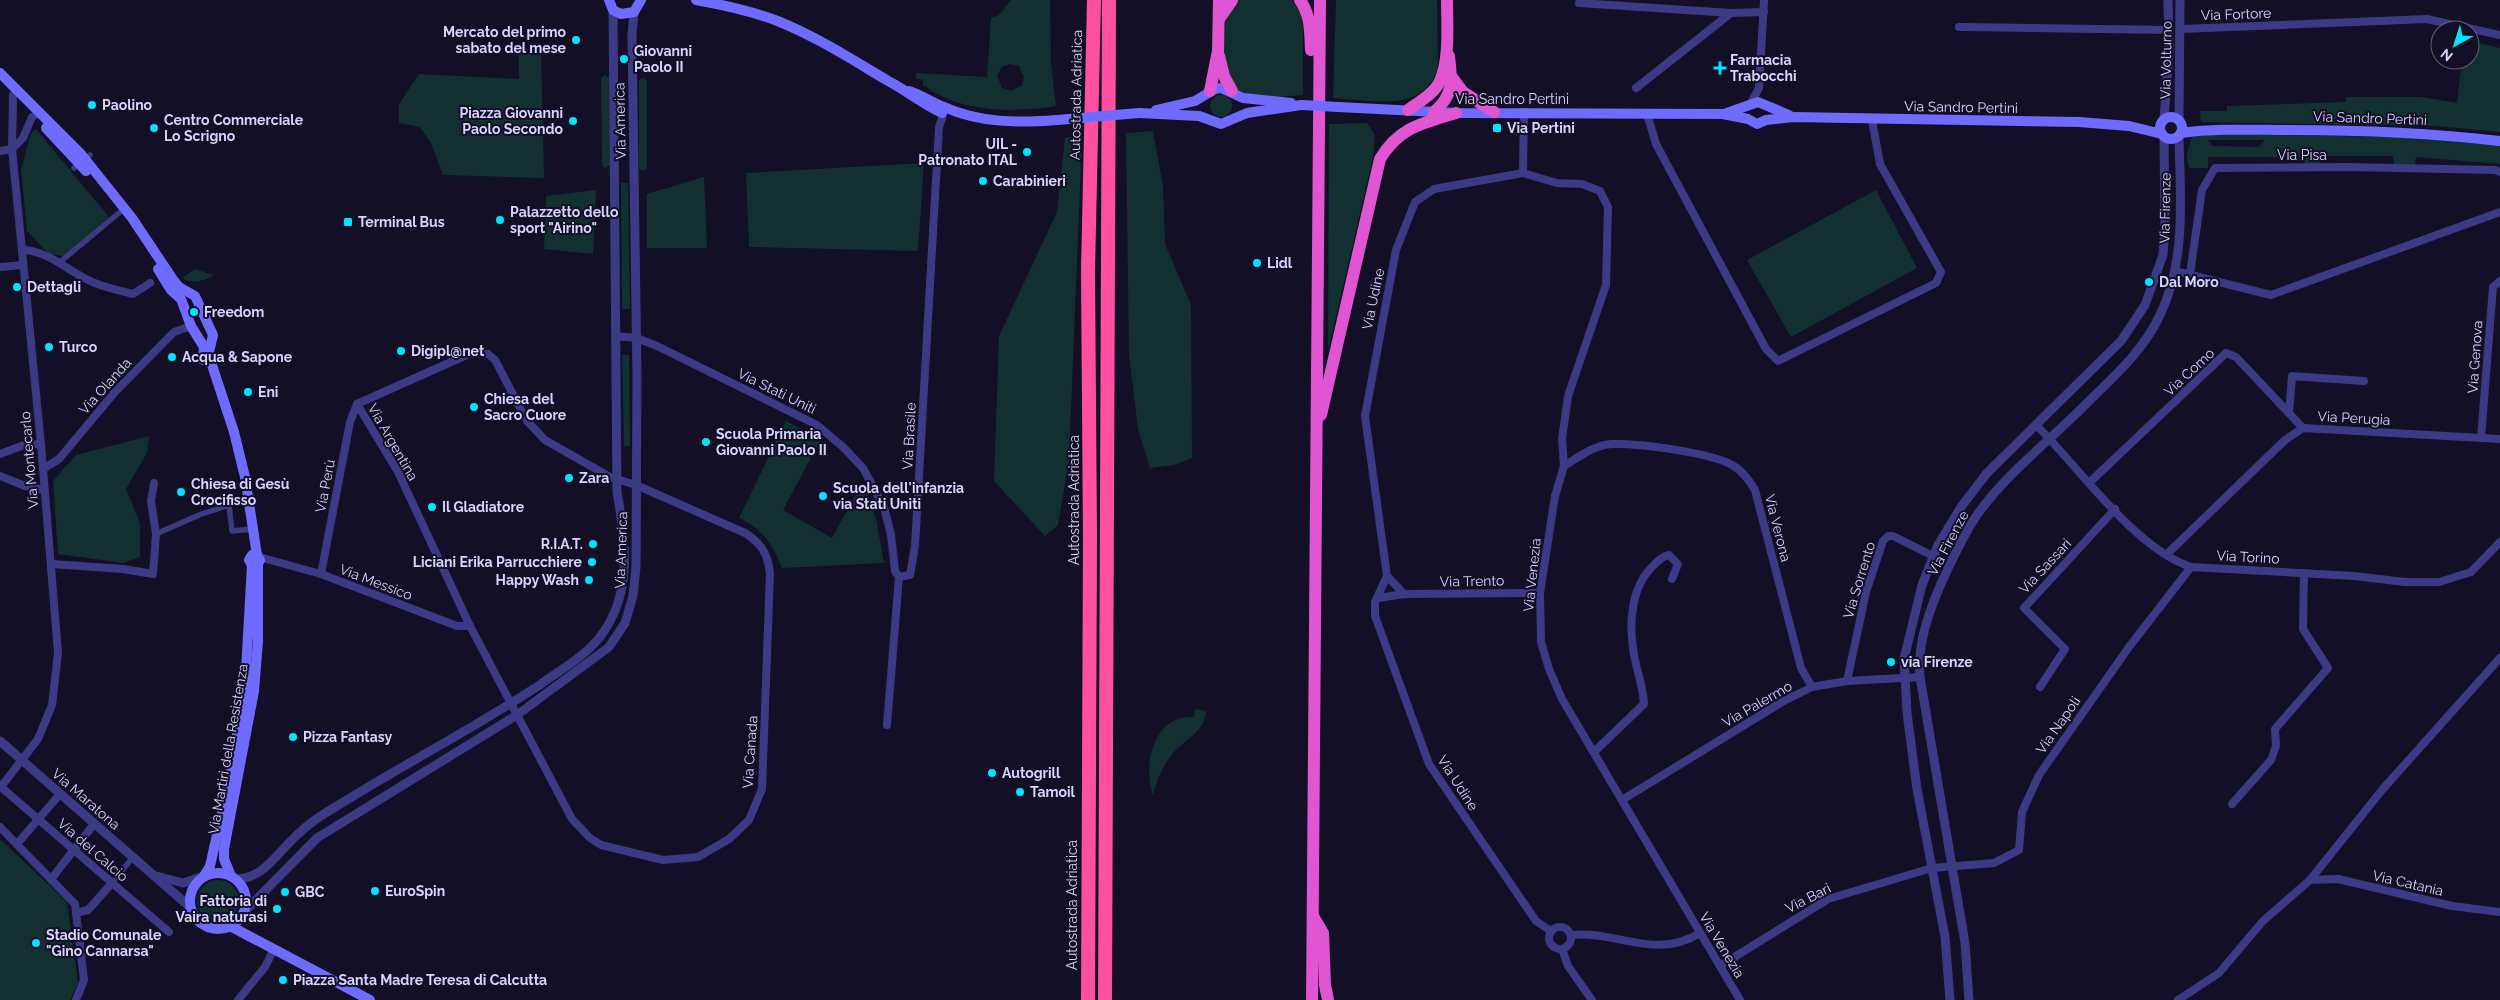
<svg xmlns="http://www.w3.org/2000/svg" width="2500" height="1000" font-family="Raleway,sans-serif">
	<rect width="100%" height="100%" fill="#130f26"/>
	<g fill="#12302f" fill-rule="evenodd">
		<path d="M1011,0h39l1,63 5,43c-45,7 -95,7 -133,-21v-5l-7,-1v-6l71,4 4,-59 8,-3zM1010,64l9,2 5,11 -2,8 -11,6 -9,-3 -5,-13 5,-8z"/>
		<path d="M1238,0h54l9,13 2,15v67c-18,1 -44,6 -61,-3 -22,-10 -21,-60 -13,-79 2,-4 6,-9 9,-13z"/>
		<path d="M1336,0h101l1,69c-16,45 -67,31 -105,29z"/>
		<polygon points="2470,41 2500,48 2500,132 2435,126 2201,122 2200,111 2227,111 2227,106 2346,102 2346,97 2421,97 2457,103 2462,60 2470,60"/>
		<polygon points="519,50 541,51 544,178 443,175 431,143 420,127 399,123 399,104 419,74 519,79"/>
		<polygon points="605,75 609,78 610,165 605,168 602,165 601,78"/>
		<polygon points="643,78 647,81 647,168 643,171 639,168 639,80"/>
		<circle cx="1221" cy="106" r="11"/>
		<polygon points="1367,123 1375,135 1373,157 1328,351 1329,124"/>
		<polygon points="36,129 109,217 64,256 49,254 27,231 21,170 31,133"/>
		<polygon points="1153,131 1163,186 1165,244 1191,305 1192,458 1174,465 1150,468 1138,429 1129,355 1126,133"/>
		<path d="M2192,133l245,5 63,6v20l-84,-7 -1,8 -21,-1 -1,-8h-73l1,9 -16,1 -1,-9h-96v11h-18c-8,-12 2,-24 2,-35zM2208,140h56v1l-5,6 -47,-1z"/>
		<polygon points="1065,137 1082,137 1069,459 1058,525 1045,536 994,481 999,336 1057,212"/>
		<polygon points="924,163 918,251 749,247 746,173"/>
		<polygon points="704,177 707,248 647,248 647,194"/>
		<polygon points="621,183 628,183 630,309 622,309"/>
		<polygon points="596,190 593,254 544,249 546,196"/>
		<polygon points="1876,190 1917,268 1791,337 1747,260"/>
		<path d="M195,269l18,6v1c-11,5 -20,9 -31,2z"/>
		<polygon points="622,355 629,355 630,446 624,446"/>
		<path d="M786,421l35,18 -38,71 49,28 30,-55 14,35 8,45 -102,5c-10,-24 -19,-39 -43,-50z"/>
		<polygon points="149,436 147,453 126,489 140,523 140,557 123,563 58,554 53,481 76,455"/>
		<path d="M1195,709l11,2c-2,21 -16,25 -30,39 -12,13 -19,28 -23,45 -9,-24 -3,-66 25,-76 5,-2 11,-2 16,-2z"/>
		<polygon points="0,839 67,902 78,983 70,1000 0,1000"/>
		<circle cx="218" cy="901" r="21"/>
	</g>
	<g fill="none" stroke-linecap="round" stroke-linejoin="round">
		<g stroke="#3d3a85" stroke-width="5.5">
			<polyline points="74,168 90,155"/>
			<polyline points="60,262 120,212"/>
			<polyline points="156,534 199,515 229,505 232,531 253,529"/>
			<polyline points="112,883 133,857"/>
		</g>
		<g stroke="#3d3a85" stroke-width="8">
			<polyline points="1579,3 1731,13 1764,12"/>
			<polyline points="1959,27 2168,30"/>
			<polyline points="2181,29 2427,19 2500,35"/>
			<polyline points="1636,88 1731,13"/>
			<polyline points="1751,103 1759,88 1764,0"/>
			<polyline points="1647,114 1656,144 1766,349 1778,361 1936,283 1941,272 1880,164 1872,120"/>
			<polyline points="12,149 23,138 32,117 34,116"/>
			<polyline points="0,151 12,149"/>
			<polyline points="1523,173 1524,112"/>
			<path d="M22,250c27,1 43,19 66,30 13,7 30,10 45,14l17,-11"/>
			<polyline points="0,267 23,265"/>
			<polyline points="2175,271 2271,295 2500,212"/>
			<polyline points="2190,274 2202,190 2215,168 2348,167 2495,170 2500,172"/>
			<polyline points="615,336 637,338 657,346 817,425 843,447 863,468 884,507 891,535 895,571 899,577"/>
			<path d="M479,353l9,1 7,6 32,61 18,19 65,37 26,8 109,48c16,10 23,21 25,40l-8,216 -13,31 -20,19 -31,18 -35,3 -62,-15 -11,-7 -18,-19 -102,-193 -72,-154 -41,-68 112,-50z"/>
			<polyline points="2289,413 2292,376 2364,381"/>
			<path d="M2036,425c43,42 98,123 155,142l163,9 51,6h34l32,-10 29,-30"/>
			<polyline points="2481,438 2493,287 2500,281"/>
			<polyline points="0,454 24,445 41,444"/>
			<path d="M1564,466c15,-9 30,-21 48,-22 27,-1 89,8 114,18 13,5 22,16 29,28l46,178 11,19"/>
			<polyline points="43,469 59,459 115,392 174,332 191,326"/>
			<polyline points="0,476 25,486 44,490"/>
			<polyline points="2090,482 2226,353 2236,357 2303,428"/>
			<polyline points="2167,554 2285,440 2303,428 2500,439"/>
			<polyline points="259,557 321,574 457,626 470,626"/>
			<polyline points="51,564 123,569 153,574 156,534 151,501 154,483"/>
			<polyline points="321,574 350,422 357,404"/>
			<polyline points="1387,576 1375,602 1375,616 1429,764 1536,921 1551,931"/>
			<polyline points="899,577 910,575 915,546 939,127 943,115"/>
			<polyline points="1404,594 1387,576 1365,416 1396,250 1415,202 1434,189 1523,173 1557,183 1582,184 1600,191 1608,207 1606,285 1568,396 1562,439 1564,466 1555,496 1540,593 1541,642 1549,669 1562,699 1740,1000"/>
			<polyline points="1378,598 1404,594 1540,593"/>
			<polyline points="1847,681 1866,592 1883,541 1888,536 1893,536 1933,556"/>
			<polyline points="2040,687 2065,649 2024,608 2115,509"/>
			<polyline points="887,725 899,577"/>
			<path d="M1594,752l50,-48c-1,-20 -9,-37 -11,-56 -4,-27 -1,-61 18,-80 6,-6 11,-12 18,-13l9,9 -6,15"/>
			<polyline points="1,787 169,932"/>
			<polyline points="0,788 38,739 52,705 58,653 41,444 12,149 13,95"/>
			<polyline points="1622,800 1782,702 1812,687 1847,681 1920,677"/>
			<polyline points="2232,804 2271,760 2276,746 2275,729 2328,668 2303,629 2304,573"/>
			<polyline points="0,827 75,904 84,980 76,1000"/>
			<polyline points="17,844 60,794"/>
			<polyline points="52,878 94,824"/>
			<polyline points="2310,880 2338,879 2452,906 2500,912"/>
			<polyline points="76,913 88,910 112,883"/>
			<circle cx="1560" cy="938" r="11"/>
			<path d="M1571,935c47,-5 83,26 129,-2"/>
			<polyline points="1562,949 1568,966 1592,1000"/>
			<polyline points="1720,966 1828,899 1932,868 1994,863 2019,850 2022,812 2039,775 2129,647 2191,567"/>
			<polyline points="238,1000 265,967 274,949"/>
			<polyline points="2178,1000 2219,973 2263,921 2310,880 2382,790 2500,658"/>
		</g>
		<g stroke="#3d3a85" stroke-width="9">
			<polyline points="2164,119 2169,51 2168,0"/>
			<polyline points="2179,120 2180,0"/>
			<polyline points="0,741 191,908"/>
			<polyline points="156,876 183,883 204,876"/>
			<path d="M235,879c29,0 42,-26 62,-44 11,-11 26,-21 40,-29 67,-42 138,-78 204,-122 21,-15 43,-27 59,-47 33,-43 26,-95 17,-145l-4,-482"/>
			<polyline points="244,912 317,838 517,715 609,647 625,623 633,596 636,567 637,376 632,35 634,12"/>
			<polyline points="1950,1000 1945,937 1917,789 1907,713 1904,659 1922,585 1938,545 1961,507 1987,473 2121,341 2145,305 2163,255 2165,228 2164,136"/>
			<path d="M1969,1000l-4,-57 -45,-266c-3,-31 8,-63 20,-91 11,-24 22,-49 37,-71 28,-40 71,-73 106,-108 28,-28 60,-55 77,-92 27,-56 20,-119 19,-179"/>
		</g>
		<g stroke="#6f6bff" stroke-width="10">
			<polyline points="609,0 613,10 621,14 634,12 641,0"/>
			<path d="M696,0c28,5 57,11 84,22 39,16 74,39 110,60 19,10 32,22 52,31"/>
			<polyline points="0,73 81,154 132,218 174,281 179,287 195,296 213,335 209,352 210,359 234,432 245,477 257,555 260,560 258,564 258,641 254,691 224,849 224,859 231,876"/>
			<path d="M909,91c13,4 22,11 35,16 36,16 74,16 113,13"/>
			<polyline points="1338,107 1456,113 1723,114 1748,119 1757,124 1766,120 1793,117 2079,122 2129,126 2162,134"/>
			<polyline points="1156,110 1195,101 1215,89 1221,88 1243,98 1291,103"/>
			<polyline points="1139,113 1199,116 1221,124 1247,113 1301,105"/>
			<polyline points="1724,114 1758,102 1789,115"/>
			<circle cx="2171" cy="128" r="11"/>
			<polyline points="46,128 86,171"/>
			<path d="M2181,133c36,-5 73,-3 110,-3 70,0 139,3 209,11"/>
			<polyline points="158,269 171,290 181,299 191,326 204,347 203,360"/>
			<circle cx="218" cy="901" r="28"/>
			<polyline points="204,876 210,866 228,786 245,688 252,565 249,560 252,555 257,555"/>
			<polyline points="230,926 370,1000"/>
		</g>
		<g stroke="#e055d1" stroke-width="12">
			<path d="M1300,0c11,16 10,31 11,50"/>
			<polyline points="1219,19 1232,0"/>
			<polyline points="1219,56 1224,76 1232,91"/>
			<polyline points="1451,76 1463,92 1494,112"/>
			<polyline points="1210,91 1218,51 1219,0"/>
			<path d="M1408,110c11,-8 26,-16 32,-29 10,-21 7,-58 7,-81"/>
			<path d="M1434,112c20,-17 18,-31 15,-56"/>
			<path d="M1321,415l59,-256c19,-32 43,-36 76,-46"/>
			<polyline points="1313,916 1323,933 1325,985 1328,1000"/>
			<polyline points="1312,1000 1320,0"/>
		</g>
		<g stroke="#ff4fa3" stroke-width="14">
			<polyline points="1088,1000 1090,540 1088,270 1094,0"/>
			<polyline points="1105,1000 1109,0"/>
		</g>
		<g stroke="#6f6bff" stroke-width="10">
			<polyline points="1301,105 1338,107"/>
			<polyline points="1057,120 1139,113"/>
		</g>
	</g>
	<g fill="#00e5ff" stroke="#130f26" stroke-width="2">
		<circle cx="576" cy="40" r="5"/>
		<circle cx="624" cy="59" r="5"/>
		<path d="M1717.5 60.5h5v5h5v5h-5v5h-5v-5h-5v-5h5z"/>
		<circle cx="92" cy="105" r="5"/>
		<circle cx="573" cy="121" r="5"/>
		<circle cx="154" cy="128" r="5"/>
		<rect x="1492" y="123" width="10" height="10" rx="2.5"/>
		<circle cx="1027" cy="152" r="5"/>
		<circle cx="983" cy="181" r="5"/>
		<circle cx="500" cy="220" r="5"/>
		<rect x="343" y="217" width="10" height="10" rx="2.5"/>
		<circle cx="1257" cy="263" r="5"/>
		<circle cx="2149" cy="282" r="5"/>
		<circle cx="17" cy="287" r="5"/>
		<circle cx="194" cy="312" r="5"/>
		<circle cx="49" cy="347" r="5"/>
		<circle cx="401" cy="351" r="5"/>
		<circle cx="172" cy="357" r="5"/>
		<circle cx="248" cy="392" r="5"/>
		<circle cx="474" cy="407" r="5"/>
		<circle cx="706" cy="442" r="5"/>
		<circle cx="569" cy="478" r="5"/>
		<circle cx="181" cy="492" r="5"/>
		<circle cx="823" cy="496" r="5"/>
		<circle cx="432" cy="507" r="5"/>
		<circle cx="593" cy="544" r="5"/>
		<circle cx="592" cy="562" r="5"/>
		<circle cx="589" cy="580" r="5"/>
		<circle cx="1891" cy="662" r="5"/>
		<circle cx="293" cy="737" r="5"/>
		<circle cx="992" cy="773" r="5"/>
		<circle cx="1020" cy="792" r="5"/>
		<circle cx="375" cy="891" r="5"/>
		<circle cx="285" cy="892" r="5"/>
		<circle cx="277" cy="909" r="5"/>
		<circle cx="36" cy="943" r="5"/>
		<circle cx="283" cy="980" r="5"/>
	</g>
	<g text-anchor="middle" stroke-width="4" stroke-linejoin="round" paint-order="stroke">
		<g font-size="14" fill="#d9d4ff" stroke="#130f26">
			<text transform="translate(2236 14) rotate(-2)" y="5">Via Fortore</text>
			<text transform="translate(2166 60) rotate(-89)" y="5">Via Volturno</text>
			<text transform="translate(1076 95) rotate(-89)" y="5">Autostrada Adriatica</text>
			<text x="1512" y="104">Via Sandro Pertini</text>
			<text transform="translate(1961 107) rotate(1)" y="5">Via Sandro Pertini</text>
			<text transform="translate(2370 118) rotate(2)" y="5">Via Sandro Pertini</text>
			<text transform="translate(620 121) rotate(-91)" y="5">Via America</text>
			<text x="2302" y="160">Via Pisa</text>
			<text transform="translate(2165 208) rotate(-89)" y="5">Via Firenze</text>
			<text transform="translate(1373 299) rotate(-78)" y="5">Via Udine</text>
			<text transform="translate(2475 357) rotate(-86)" y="5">Via Genova</text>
			<text transform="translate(2189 372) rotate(-43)" y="5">Via Como</text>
			<text transform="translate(105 386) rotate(-48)" y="5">Via Olanda</text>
			<text transform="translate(777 391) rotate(26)" y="5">Via Stati Uniti</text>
			<text transform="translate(2354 418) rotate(3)" y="5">Via Perugia</text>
			<text transform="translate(909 436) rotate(-87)" y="5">Via Brasile</text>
			<text transform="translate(393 442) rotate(60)" y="5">Via Argentina</text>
			<text transform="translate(29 460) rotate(-95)" y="5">Via Montecarlo</text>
			<text transform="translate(325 486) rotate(-79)" y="5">Via Perù</text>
			<text transform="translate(1074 500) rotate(-90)" y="5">Autostrada Adriatica</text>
			<text transform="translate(1778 528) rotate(76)" y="5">Via Verona</text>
			<text transform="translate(1948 543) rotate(-62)" y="5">Via Firenze</text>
			<text transform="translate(621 550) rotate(-88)" y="5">Via America</text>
			<text transform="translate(2248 557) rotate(3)" y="5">Via Torino</text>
			<text transform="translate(2045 566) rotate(-47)" y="5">Via Sassari</text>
			<text transform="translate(1532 575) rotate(-84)" y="5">Via Venezia</text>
			<text transform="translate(1859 580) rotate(-73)" y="5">Via Sorrento</text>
			<text transform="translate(1472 581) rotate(-1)" y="5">Via Trento</text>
			<text transform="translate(376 582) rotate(21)" y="5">Via Messico</text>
			<text transform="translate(1757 704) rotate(-30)" y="5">Via Palermo</text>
			<text transform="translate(2058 725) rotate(-55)" y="5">Via Napoli</text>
			<text transform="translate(228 749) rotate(-80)" y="5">Via Martiri della Resistenza</text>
			<text transform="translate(750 752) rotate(-86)" y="5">Via Canada</text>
			<text transform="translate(1458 783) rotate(57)" y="5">Via Udine</text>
			<text transform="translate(86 799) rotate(41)" y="5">Via Maratona</text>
			<text transform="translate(93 850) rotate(41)" y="5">Via del Calcio</text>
			<text transform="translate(2408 883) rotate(13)" y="5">Via Catania</text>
			<text transform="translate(1808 898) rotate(-27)" y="5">Via Bari</text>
			<text transform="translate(1072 905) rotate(-90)" y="5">Autostrada Adriatica</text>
			<text transform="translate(1722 945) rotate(59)" y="5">Via Venezia</text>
		</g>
		<g font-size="14" font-weight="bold" fill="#d9d4ff" stroke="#130f26" text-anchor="start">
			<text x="566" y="37" text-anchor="end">Mercato del primo<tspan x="566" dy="16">sabato del mese</tspan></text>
			<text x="634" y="56">Giovanni<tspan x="634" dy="16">Paolo II</tspan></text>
			<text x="1730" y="65">Farmacia<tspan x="1730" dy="16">Trabocchi</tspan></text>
			<text x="102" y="110">Paolino</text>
			<text x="563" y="118" text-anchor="end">Piazza Giovanni<tspan x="563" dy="16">Paolo Secondo</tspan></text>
			<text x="164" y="125">Centro Commerciale<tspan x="164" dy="16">Lo Scrigno</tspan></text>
			<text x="1507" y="133">Via Pertini</text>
			<text x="1017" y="149" text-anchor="end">UIL -<tspan x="1017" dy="16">Patronato ITAL</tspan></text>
			<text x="993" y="186">Carabinieri</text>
			<text x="510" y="217">Palazzetto dello<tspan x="510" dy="16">sport "Airino"</tspan></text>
			<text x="358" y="227">Terminal Bus</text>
			<text x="1267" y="268">Lidl</text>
			<text x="2159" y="287">Dal Moro</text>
			<text x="27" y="292">Dettagli</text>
			<text x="204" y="317">Freedom</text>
			<text x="59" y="352">Turco</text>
			<text x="411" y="356">Digipl@net</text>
			<text x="182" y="362">Acqua &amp; Sapone</text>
			<text x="258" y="397">Eni</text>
			<text x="484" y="404">Chiesa del<tspan x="484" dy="16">Sacro Cuore</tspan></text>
			<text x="716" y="439">Scuola Primaria<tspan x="716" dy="16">Giovanni Paolo II</tspan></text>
			<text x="579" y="483">Zara</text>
			<text x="191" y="489">Chiesa di Gesù<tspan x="191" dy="16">Crocifisso</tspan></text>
			<text x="833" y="493">Scuola dell'infanzia<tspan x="833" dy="16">via Stati Uniti</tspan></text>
			<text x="442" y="512">Il Gladiatore</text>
			<text x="583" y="549" text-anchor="end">R.I.A.T.</text>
			<text x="582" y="567" text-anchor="end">Liciani Erika Parrucchiere</text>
			<text x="579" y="585" text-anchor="end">Happy Wash</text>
			<text x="1901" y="667">via Firenze</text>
			<text x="303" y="742">Pizza Fantasy</text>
			<text x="1002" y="778">Autogrill</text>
			<text x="1030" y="797">Tamoil</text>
			<text x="385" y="896">EuroSpin</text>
			<text x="295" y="897">GBC</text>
			<text x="267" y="906" text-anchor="end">Fattoria di<tspan x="267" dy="16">Vaira naturasi</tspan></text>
			<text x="46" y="940">Stadio Comunale<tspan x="46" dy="16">"Gino Cannarsa"</tspan></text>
			<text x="293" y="985">Piazza Santa Madre Teresa di Calcutta</text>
		</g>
	</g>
	<g transform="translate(2455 45) rotate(219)"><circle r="24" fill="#130f26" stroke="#625e7d"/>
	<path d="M0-4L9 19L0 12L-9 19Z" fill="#00e5ff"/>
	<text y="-8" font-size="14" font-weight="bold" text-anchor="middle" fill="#d9d4ff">N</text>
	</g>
</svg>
